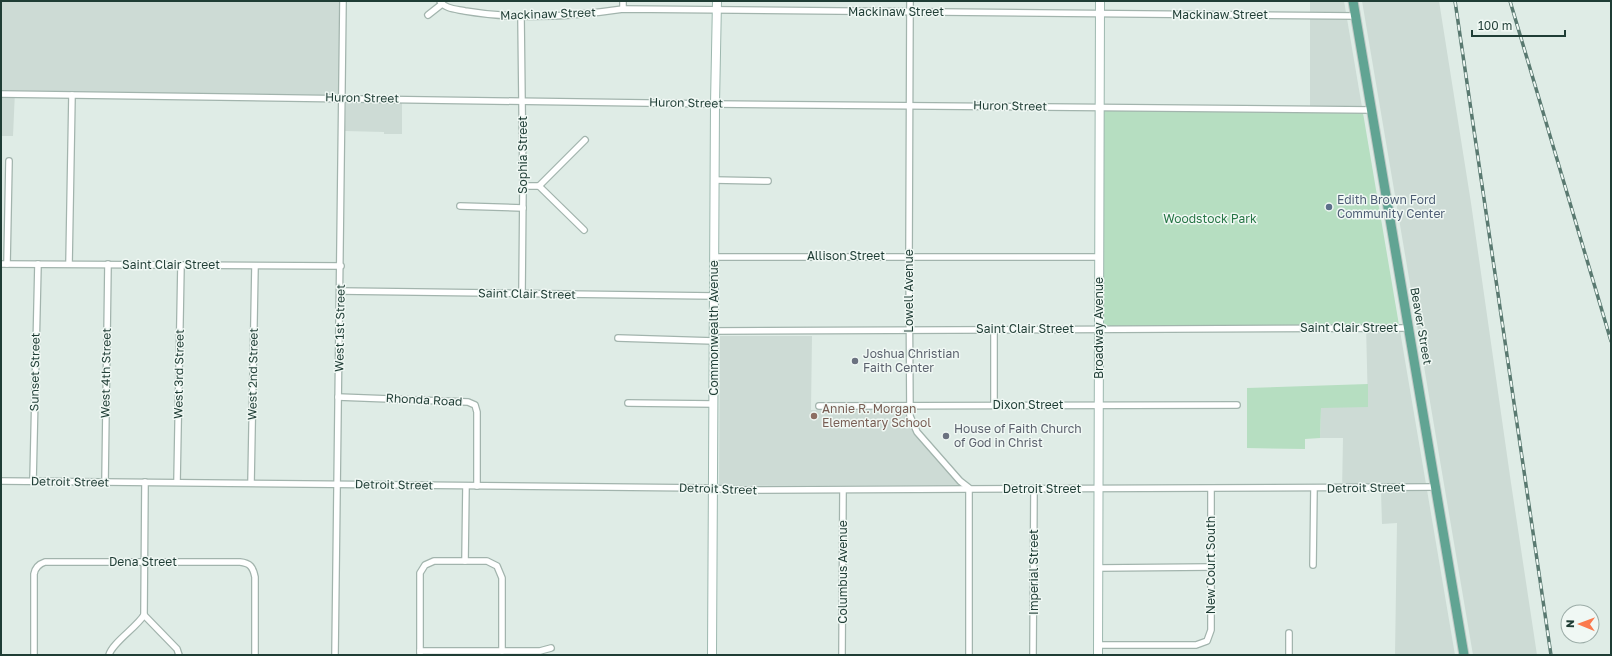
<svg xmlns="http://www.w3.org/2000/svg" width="1612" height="656" font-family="'Golos Text',sans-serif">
	<rect width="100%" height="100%" fill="#dfece6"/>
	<g fill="#cddbd5">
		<polygon points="1,1 340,1 339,95 15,91 13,136 1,136"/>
		<polygon points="1310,1 1344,1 1363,113 1310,112"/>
		<polygon points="1362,1 1439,1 1471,203 1511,483 1537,655 1473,655"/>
		<polygon points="346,102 402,102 402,134 384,134 384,132 345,131"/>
		<polygon points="1366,325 1399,325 1455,655 1395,655 1397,523 1382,524 1381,491 1342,492 1343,438 1320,438 1321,407 1368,407"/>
		<polygon points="720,336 812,336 811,410 908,408 908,421 912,429 961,485 719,486"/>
	</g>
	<g fill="#b6dec1">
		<polygon points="1102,110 1363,113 1399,325 1102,326"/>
		<polygon points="1368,384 1368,407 1321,408 1320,438 1305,439 1305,449 1247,448 1247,388"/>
	</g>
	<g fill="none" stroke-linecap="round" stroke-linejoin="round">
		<defs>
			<g id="street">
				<path d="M440,1c5,8 16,8 25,10 52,9 105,6 158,-2l733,7"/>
				<polyline points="623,1 623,9"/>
				<polyline points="910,1 909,256 910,416 917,432 960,481 969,488 969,655"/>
				<polyline points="428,15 442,4"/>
				<polyline points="521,17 523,186 522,293"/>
				<polyline points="1,94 715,104 1372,110"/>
				<polyline points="714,180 768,181"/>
				<polyline points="523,186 539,186 584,230"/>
				<polyline points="539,186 585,140"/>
				<polyline points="460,206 523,208"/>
				<polyline points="714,257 1099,257"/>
				<polyline points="1,264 341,266"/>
				<polyline points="7,264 9,161"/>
				<polyline points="69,264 72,95"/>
				<polyline points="340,291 714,296"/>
				<polyline points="714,331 1409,328"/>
				<polyline points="618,338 714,341"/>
				<polyline points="338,397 468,402 475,405 477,412 477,486"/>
				<polyline points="628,403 714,404"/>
				<polyline points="994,405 994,329"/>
				<polyline points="819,406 1237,405"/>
				<polyline points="1,481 705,488 744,490 1435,487"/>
				<polyline points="33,481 38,264"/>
				<polyline points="105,482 108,264"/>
				<polyline points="177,482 181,265"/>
				<polyline points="251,483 255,266"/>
				<polyline points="465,561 466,486"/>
				<polyline points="1313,565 1314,488"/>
				<polyline points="1098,568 1211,567"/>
				<polyline points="144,615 177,649 179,655"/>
				<polyline points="1289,633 1289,655"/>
				<polyline points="1098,645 1196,645 1207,641 1211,630 1211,489"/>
				<polyline points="420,651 540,651 551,648"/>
				<path d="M34,655v-81c1,-6 5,-10 11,-12h195c10,1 13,5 15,15v78"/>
				<path d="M109,655c3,-12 28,-28 35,-40l1,-133"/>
				<polyline points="335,655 343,1"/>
				<polyline points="420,655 420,573 425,565 434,561 487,561 497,566 502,578 502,651"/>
				<polyline points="842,655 843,490"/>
				<polyline points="1033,655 1034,489"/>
			</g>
			<g id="secondary">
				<polyline points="712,655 715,104 717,1"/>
				<polyline points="1098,655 1100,1"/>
			</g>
			<polyline id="primary" points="1353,1 1464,655"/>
		</defs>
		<use href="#street" stroke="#a2b4ad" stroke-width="8"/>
		<use href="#secondary" stroke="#9db8af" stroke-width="10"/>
		<use href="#primary" stroke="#c0c9c6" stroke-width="11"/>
		<use href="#street" stroke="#fff" stroke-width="5.5"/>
		<use href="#secondary" stroke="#fff" stroke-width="8"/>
		<use href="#primary" stroke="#61a493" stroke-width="9"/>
		<defs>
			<g id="rail">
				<polyline points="1455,1 1551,655"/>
				<polyline points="1510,1 1611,341"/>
			</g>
		</defs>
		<use href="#rail" stroke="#597970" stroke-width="3.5"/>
		<use href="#rail" stroke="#f0f8f4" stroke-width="2" stroke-dasharray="6" stroke-linecap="butt"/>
	</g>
	<circle fill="#5c6f8a" stroke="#f0f8f4" stroke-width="1.5" cx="1329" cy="207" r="4"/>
	<g fill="#6b7280" stroke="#f0f8f4" stroke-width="1.5">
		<circle cx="855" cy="361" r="4"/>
		<circle cx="946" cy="436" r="4"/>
	</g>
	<circle fill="#8d6e63" stroke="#f0f8f4" stroke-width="1.5" cx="814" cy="416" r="4"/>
	<g text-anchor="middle" stroke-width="3" stroke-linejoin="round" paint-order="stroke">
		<g font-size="12" fill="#1f3d35" stroke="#f0f8f4">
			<text x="896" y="16">Mackinaw Street</text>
			<text transform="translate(548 14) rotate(-2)" y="4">Mackinaw Street</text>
			<text x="1220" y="19">Mackinaw Street</text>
			<text transform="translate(362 98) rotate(1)" y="4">Huron Street</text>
			<text transform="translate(686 103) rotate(1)" y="4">Huron Street</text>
			<text transform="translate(1010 106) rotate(1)" y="4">Huron Street</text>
			<text transform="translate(523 155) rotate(-90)" y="4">Sophia Street</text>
			<text x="846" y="260">Allison Street</text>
			<text x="171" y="269">Saint Clair Street</text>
			<text transform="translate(909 291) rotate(-90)" y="4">Lowell Avenue</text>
			<text transform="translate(527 294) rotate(1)" y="4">Saint Clair Street</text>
			<text transform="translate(1421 326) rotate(80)" y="4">Beaver Street</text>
			<text transform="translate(340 328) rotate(-89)" y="4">West 1st Street</text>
			<text transform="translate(714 328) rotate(-90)" y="4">Commonwealth Avenue</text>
			<text transform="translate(1099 328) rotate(-90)" y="4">Broadway Avenue</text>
			<text x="1349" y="332">Saint Clair Street</text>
			<text x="1025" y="333">Saint Clair Street</text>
			<text transform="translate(35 372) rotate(-89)" y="4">Sunset Street</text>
			<text transform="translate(106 373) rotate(-89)" y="4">West 4th Street</text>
			<text transform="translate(179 374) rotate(-89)" y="4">West 3rd Street</text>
			<text transform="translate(253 374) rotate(-89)" y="4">West 2nd Street</text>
			<text transform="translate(424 400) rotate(3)" y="4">Rhonda Road</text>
			<text x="1028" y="409">Dixon Street</text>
			<text transform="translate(70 482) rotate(1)" y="4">Detroit Street</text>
			<text transform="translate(394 485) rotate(1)" y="4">Detroit Street</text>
			<text transform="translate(1366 488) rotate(-1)" y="4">Detroit Street</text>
			<text transform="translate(718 489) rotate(2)" y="4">Detroit Street</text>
			<text x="1042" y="493">Detroit Street</text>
			<text x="143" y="566">Dena Street</text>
			<text transform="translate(1211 565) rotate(-90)" y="4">New Court South</text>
			<text transform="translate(843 572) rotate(-90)" y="4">Columbus Avenue</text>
			<text transform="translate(1034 572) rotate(-90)" y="4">Imperial Street</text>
		</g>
		<g font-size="12" fill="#4e5e75" stroke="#f0f8f4" text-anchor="start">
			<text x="1337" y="204">Edith Brown Ford<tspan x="1337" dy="14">Community Center</tspan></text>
		</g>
		<g font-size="12" fill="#277646" stroke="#f0f8f4">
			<text x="1210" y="223">Woodstock Park</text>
		</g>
		<g font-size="12" fill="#5b616d" stroke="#f0f8f4" text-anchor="start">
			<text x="863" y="358">Joshua Christian<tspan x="863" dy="14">Faith Center</tspan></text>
			<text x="954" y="433">House of Faith Church<tspan x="954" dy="14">of God in Christ</tspan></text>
		</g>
		<g font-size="12" fill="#785e54" stroke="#f0f8f4" text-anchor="start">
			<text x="822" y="413">Annie R. Morgan<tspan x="822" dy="14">Elementary School</tspan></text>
		</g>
	</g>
	<rect width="1612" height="656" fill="none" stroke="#1f3d35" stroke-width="4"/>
	<g transform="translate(1580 624) rotate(271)"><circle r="19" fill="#f0f8f4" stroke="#9cada8"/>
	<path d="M0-3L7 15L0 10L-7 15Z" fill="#fb7a4e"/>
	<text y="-6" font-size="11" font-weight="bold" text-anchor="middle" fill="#1f3d35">N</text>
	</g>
	<path d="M1472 30v6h93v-6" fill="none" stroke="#1f3d35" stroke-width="2"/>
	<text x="1478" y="30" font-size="12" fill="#1f3d35" stroke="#f0f8f4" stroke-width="3" paint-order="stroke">100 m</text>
</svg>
